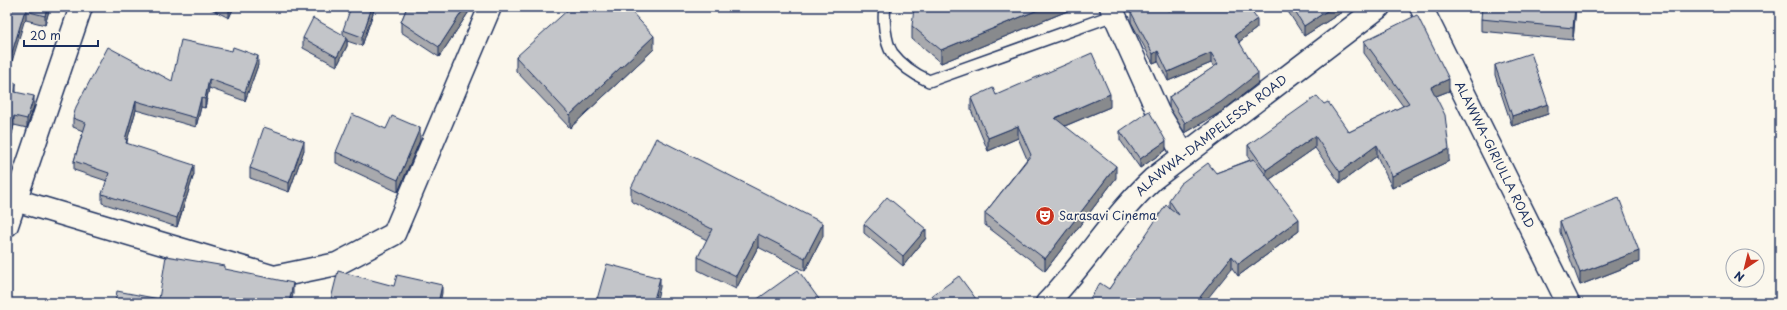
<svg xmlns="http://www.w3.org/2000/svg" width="1787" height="310" font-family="'Playpen Sans',sans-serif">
	<rect width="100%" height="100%" fill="#fbf7ec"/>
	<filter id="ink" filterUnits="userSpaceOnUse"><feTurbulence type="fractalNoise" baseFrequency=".025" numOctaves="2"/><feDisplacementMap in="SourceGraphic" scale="8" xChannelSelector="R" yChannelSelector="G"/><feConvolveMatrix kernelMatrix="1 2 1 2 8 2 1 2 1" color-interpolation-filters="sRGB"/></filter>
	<g filter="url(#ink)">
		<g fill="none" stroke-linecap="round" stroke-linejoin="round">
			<defs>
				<path id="service" d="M885,7c-2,12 0,35 7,46 9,12 24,22 37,28l185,-66"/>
				<g id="minor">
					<polyline points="1111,7 1158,112 1184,155"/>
					<polyline points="15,200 274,277 337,264 394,234 490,7"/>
				</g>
				<polyline id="tertiary" points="7,225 81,7"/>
				<g id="primary">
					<path id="s1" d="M1421,7l147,296"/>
					<path id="s2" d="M1047,303c38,-39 66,-87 106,-124l226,-172"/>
				</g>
			</defs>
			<use href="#service" stroke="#1b2f5e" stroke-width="14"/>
			<use href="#minor" stroke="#1b2f5e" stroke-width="25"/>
			<use href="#tertiary" stroke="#1b2f5e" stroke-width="25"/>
			<use href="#primary" stroke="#1b2f5e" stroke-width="25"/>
			<use href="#service" stroke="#fbf7ec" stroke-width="11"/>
			<use href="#minor" stroke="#fbf7ec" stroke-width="22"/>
			<use href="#tertiary" stroke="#fbf7ec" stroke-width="22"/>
			<use href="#primary" stroke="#fbf7ec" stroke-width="22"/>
		</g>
		<g fill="#a8a9ad" stroke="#1b2f5e">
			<polygon points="7,7 50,7 45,25 26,20 24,22"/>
			<polygon points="207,7 234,7 229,18"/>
			<polygon points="375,7 362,46 347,41 347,46 337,66 303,48 303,38 343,35 343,30"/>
			<polygon points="407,7 472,7 439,57 401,32 401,22"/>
			<polygon points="1077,7 941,63 912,39 912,26"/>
			<polygon points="1285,7 1342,7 1342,12 1304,36"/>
			<polygon points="1576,7 1573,40 1481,31 1481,19"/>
			<polygon points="1169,11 1257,28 1239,42 1258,83 1221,112 1185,133 1169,107 1169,97 1214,67 1211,63 1168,81 1158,61 1153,63 1131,22 1131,12"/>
			<polygon points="1364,41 1449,91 1436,96 1449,161 1392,188 1377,156 1340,183 1315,148 1269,180 1299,231 1238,276 1232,268 1109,289 1169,208 1169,200 1216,173 1250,160 1248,157 1248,145 1324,104 1349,132 1403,106 1364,53"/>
			<polygon points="654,49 570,128 516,71 516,57"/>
			<polygon points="258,65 245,101 209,88 205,108 201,107 196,127 136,110 127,140 127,144 194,174 177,227 102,203 102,194 107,181 74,170 74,161 83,131 73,127 73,118 172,81"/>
			<polygon points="1495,65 1548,114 1512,126 1495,75"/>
			<polygon points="7,81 16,93 34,106 27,128 14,125 12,134 7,133"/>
			<polygon points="996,95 1110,107 1065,126 1116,178 1045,271 985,225 985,213 1027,159 1018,138 988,151 971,110 971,98"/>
			<polygon points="386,129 420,140 398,192 336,163 336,152"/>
			<polygon points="1120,131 1166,150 1140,168 1120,140"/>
			<polygon points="304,150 289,192 250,178 250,168"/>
			<polygon points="631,188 823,236 805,271 758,247 736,289 698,270 698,257 707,240 631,201"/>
			<polygon points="1560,221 1639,262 1580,285 1560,232"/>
			<polygon points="864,224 926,238 903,266 864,233"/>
		</g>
		<g fill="#888a8d" stroke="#1b2f5e">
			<polygon points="47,7 50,7 45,25 45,16"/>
			<polygon points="229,7 234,7 229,18"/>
			<polygon points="372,7 375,7 362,46 362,37"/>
			<polygon points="465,7 472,7 439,57 439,47"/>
			<polygon points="1045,7 1077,7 941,63 941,50"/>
			<polygon points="1333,7 1342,7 1342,12 1304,36 1304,26"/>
			<polygon points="1575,7 1576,7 1573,40 1573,28"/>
			<polygon points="26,11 26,20 24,22 7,78 7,69 24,13"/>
			<polygon points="1257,19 1257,28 1235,45 1235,35"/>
			<polygon points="654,36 654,49 570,128 570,115"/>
			<polygon points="347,37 347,46 337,66 337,57"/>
			<polygon points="1158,51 1158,61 1153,63 1153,54"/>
			<polygon points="1211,53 1211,63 1168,81 1168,72"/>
			<polygon points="258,56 258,65 245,101 245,92"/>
			<polygon points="1258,73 1258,83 1221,112 1185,133 1185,123"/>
			<polygon points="209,79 209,88 205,108 205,99"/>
			<polygon points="1449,79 1449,91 1431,98 1431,87"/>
			<polygon points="16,83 16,92 15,102 15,92"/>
			<polygon points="1110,94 1110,107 1055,130 1055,118"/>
			<polygon points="34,96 34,106 27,128 27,119"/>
			<polygon points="201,98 201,107 196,127 196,118"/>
			<polygon points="136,101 136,110 125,148 125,139"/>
			<polygon points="1548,104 1548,114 1512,126 1512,116"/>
			<polygon points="14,116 14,125 12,134 12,125"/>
			<polygon points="1018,126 1018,138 988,151 988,138"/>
			<polygon points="420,128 420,140 398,192 398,180"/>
			<polygon points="1315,136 1315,148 1266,182 1266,170"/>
			<polygon points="304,141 304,150 289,192 289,183"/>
			<polygon points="1166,141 1166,150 1140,168 1140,159"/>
			<polygon points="1377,145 1377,156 1340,183 1340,172"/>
			<polygon points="1449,149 1449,161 1392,188 1392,176"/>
			<polygon points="194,165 194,174 177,227 177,218"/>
			<polygon points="1116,166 1116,178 1045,271 1045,259"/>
			<polygon points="1299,219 1299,231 1238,276 1238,264"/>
			<polygon points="823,223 823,236 805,271 805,258"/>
			<polygon points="926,229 926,238 903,266 903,256"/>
			<polygon points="758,234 758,247 736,289 736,276"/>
			<polygon points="1639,251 1639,262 1580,285 1580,273"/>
			<polygon points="1232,256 1232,268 1204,303 1200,297"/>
			<polygon points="660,278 660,287 656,303 653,303"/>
			<polygon points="293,283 293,294 291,303 289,303"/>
			<polygon points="442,285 442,293 440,303 438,303"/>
		</g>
		<g fill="#c3c5c9" stroke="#1b2f5e">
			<polygon points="7,7 47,7 45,16 26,11 24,13 7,69"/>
			<polygon points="351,7 372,7 362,37 343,30"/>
			<polygon points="407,7 465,7 439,47 401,22"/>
			<polygon points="571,7 627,7 654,36 570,115 516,57"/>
			<polygon points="914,7 1045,7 941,50 912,26"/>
			<polygon points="1140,7 1167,7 1169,11 1174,7 1248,7 1257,19 1235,35 1258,73 1221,102 1185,123 1169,97 1218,64 1211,53 1168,72 1158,51 1153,54 1131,12"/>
			<polygon points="1292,7 1333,7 1304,26"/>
			<polygon points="1482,7 1575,7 1573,28 1481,19"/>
			<polygon points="1417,15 1449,79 1431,87 1445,115 1449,149 1392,176 1377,145 1340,172 1315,136 1266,170 1248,145 1317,96 1324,104 1328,102 1349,132 1409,103 1364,41"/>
			<polygon points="313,18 347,37 337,57 303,38"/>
			<polygon points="181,40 232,51 233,47 258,56 245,92 209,79 205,99 201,98 196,118 136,101 125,139 127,140 126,143 194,165 177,218 102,194 109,173 74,161 86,123 73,118 76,107 108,47 172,81"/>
			<polygon points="1092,53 1110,94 1055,118 1116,166 1045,259 985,213 1031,155 1018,126 988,138 971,98 993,88 996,95"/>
			<polygon points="1531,53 1548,104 1512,116 1495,65"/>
			<polygon points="7,81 16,83 15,92 34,96 27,119 14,116 12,125 7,124"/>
			<polygon points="1149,111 1166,141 1140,159 1120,131"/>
			<polygon points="352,114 386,129 392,116 420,128 398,180 336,152"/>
			<polygon points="264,127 304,141 289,183 250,168"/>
			<polygon points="656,138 823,223 805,258 758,234 736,276 698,257 712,229 631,188"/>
			<polygon points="1254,159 1299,219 1238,264 1232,256 1200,297 1209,303 1087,303 1100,283 1109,289 1166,205 1179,215 1169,200 1180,184 1208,163 1216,173"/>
			<polygon points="887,197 926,229 903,256 864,224"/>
			<polygon points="1619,198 1639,251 1580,273 1560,221"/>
			<polygon points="166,256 225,266 225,269 293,283 289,303 115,303 117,291 159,299"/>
			<polygon points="607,264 660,278 653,303 596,303"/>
			<polygon points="798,270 821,302 820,303 752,303"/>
			<polygon points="338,271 394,286 397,275 442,285 438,303 330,303"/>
			<polygon points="959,276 979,303 922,303"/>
		</g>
	</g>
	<defs>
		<symbol id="theatre-disc" viewBox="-11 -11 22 22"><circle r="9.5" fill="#c8321e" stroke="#fbf7ec"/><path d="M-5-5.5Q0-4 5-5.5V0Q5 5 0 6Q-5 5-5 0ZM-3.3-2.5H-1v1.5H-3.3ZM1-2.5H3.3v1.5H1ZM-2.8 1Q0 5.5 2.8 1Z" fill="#fff"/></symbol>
	</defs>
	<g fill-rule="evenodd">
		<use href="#theatre-disc" x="1034" y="205" width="22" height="22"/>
	</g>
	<g text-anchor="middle" stroke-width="3.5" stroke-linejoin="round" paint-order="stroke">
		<g font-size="12" fill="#1b2f5e" stroke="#fbf7ec">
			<text dy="4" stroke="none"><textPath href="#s2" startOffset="236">ALAWWA-DAMPELESSA ROAD</textPath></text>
			<text dy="4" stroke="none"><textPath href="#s1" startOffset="165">ALAWWA-GIRIULLA ROAD</textPath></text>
		</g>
		<g font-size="12" fill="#1b2f5e" stroke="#fbf7ec" text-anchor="start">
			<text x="1059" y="220">Sarasavi Cinema</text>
		</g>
	</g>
	<rect width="1787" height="310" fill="none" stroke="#fbf7ec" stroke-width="24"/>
	<rect x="12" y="12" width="1763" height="286" fill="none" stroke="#1b2f5e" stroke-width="1.5" filter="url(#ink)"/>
	<g transform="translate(1745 268) rotate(215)"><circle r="19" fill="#fbf7ec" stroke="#a1a7b3"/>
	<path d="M0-3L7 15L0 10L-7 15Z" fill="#c8321e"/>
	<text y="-6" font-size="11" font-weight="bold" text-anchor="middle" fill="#1b2f5e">N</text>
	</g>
	<path d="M24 40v6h74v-6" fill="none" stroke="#1b2f5e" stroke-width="2"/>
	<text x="30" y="40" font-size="12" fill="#1b2f5e" stroke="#fbf7ec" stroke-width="3" paint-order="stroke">20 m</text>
</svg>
